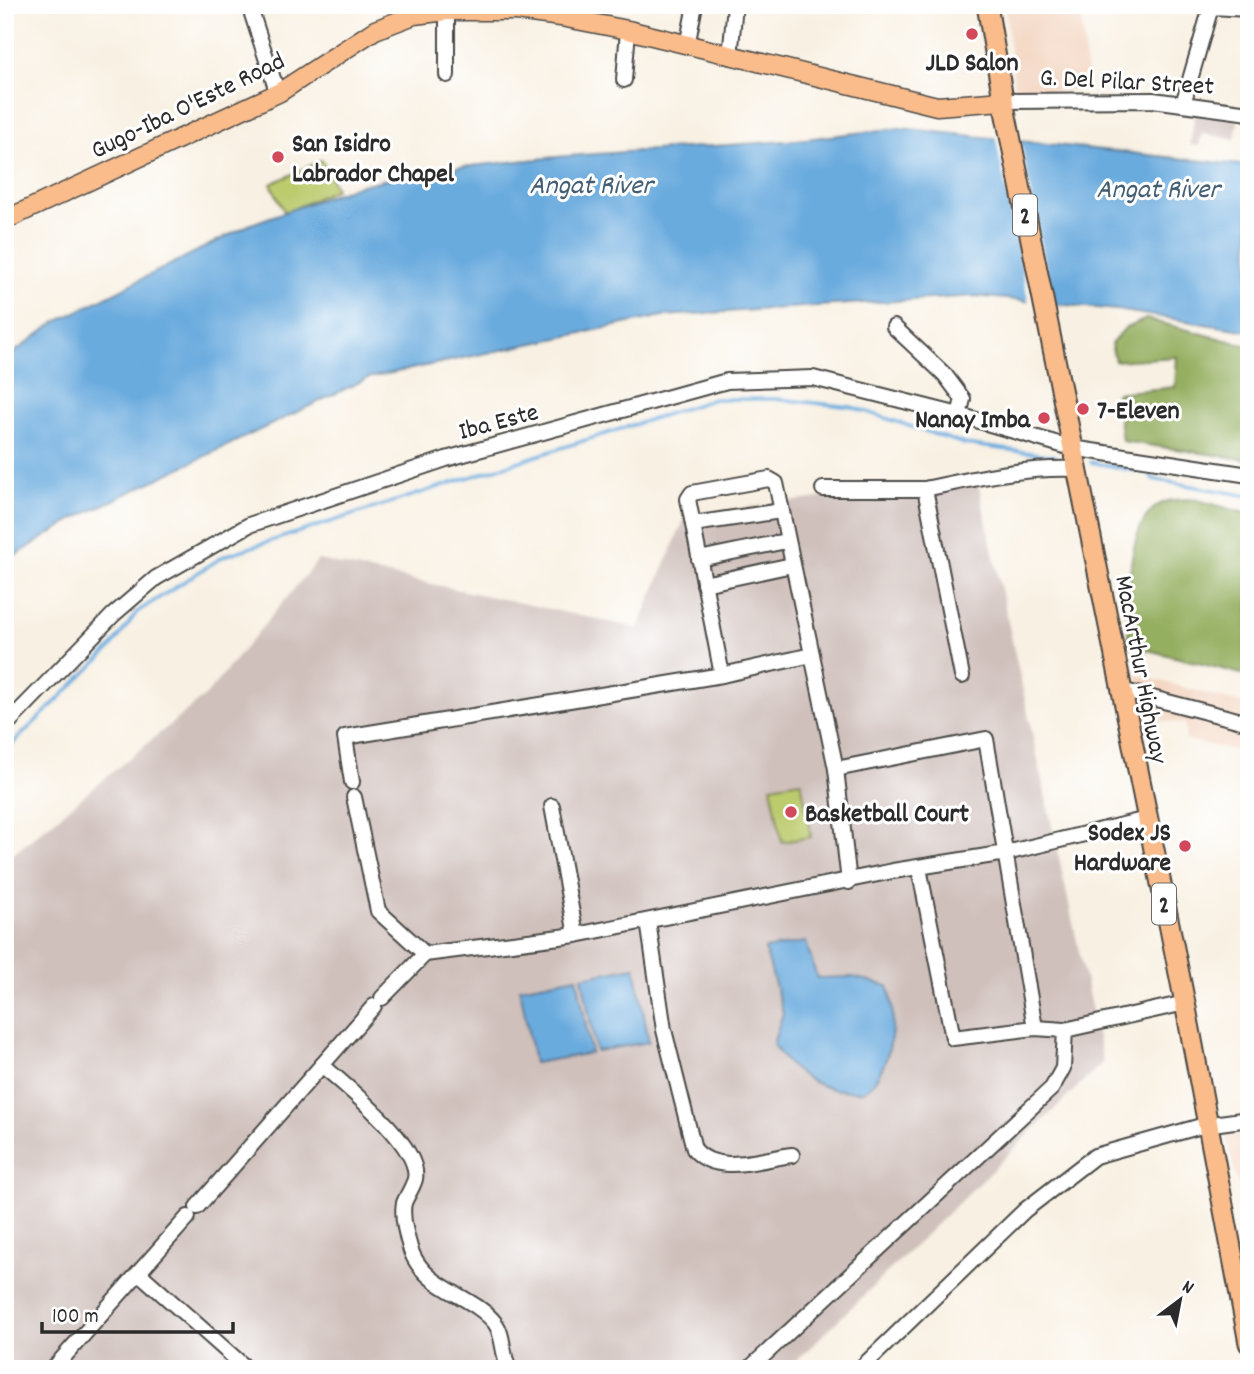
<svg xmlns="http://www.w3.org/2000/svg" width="1254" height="1374" font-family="Dekko,sans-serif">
	<rect width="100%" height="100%" fill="#fff"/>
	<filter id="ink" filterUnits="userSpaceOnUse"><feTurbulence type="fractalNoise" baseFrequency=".0143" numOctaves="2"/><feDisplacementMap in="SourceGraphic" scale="14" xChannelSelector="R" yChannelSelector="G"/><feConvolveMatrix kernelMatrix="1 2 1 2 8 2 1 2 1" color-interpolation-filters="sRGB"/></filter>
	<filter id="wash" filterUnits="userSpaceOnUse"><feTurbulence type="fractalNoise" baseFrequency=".00686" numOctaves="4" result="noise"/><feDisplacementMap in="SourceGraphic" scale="28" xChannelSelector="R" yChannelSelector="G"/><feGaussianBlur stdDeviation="1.57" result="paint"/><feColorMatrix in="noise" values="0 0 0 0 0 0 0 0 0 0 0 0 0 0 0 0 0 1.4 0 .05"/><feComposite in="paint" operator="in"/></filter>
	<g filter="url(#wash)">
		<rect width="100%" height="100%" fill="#f8f0e2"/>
		<g fill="#f3d4bf">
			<polygon points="1005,5 1080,5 1088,89 1015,94"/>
			<polygon points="1137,675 1249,705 1249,753 1186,740 1185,724 1143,718"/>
			<polygon points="1249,1122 1249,1205 1244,1206 1223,1126"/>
		</g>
		<g fill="#cfc0bb">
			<polygon points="1195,113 1238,120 1235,139 1202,134 1199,146 1190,145"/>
			<polygon points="977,478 1103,1062 788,1369 5,1369 5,861 206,695 318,560 638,628 686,515"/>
		</g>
		<g fill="#bccb6d" stroke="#747b4c" stroke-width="2">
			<polygon points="322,160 336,189 285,213 271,184"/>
			<polygon points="801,781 811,837 782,842 771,786"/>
		</g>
		<g fill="#95af60" stroke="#606d46" stroke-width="2">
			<polygon points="1146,319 1249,346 1249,460 1122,441 1116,393 1175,387 1177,357 1115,361 1111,344 1125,328"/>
			<path d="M1194,499l55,15v162l-121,-31c1,-37 -6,-130 39,-144 8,-2 19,-1 27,-2z"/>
		</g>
		<g fill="#6aabde" stroke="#4a6b84" stroke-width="2">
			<polygon points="900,128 1249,166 1249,331 1117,310 975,296 663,316 368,378 74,519 5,562 5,359 54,323 251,224 357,186 422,171 567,156 787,141"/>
			<path d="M806,942l11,36 36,-1 35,9c10,32 4,84 -24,105 -39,3 -71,-14 -91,-47l10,-31 -18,-64z"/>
			<polygon points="635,967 649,1042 596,1051 582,977"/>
			<polygon points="577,977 591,1053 534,1063 520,988"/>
		</g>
		<polygon fill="#f8f0e2" points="995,134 1020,137 1054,308 1029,305"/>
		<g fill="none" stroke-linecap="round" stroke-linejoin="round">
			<g stroke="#6aabde" stroke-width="3.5">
				<polyline points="1091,462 1151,474 1152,479 1249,496"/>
				<polyline points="5,751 111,648 137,612 224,556 714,399 778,399 852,407 964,444 1055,456"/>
			</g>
		</g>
	</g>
	<g filter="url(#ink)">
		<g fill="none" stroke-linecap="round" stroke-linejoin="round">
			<defs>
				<g id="minor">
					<polyline points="249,5 275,85 280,92"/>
					<polyline points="687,46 695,5"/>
					<polyline points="730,57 735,5"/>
					<polyline points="447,75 447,11"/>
					<polyline points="624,80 628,30"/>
					<polyline points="1003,101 1153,100 1249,113"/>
					<polyline points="1183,104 1211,7 1249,9"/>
					<polyline points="894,327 945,375 963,399 959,415"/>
					<polyline points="823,489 925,489"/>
					<polyline points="693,524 781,511"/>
					<polyline points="699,559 786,541"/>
					<polyline points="704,584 792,565"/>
					<polyline points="722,675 688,499 692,493 769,479 776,483 836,769"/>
					<path d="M962,676l-37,-187c51,-11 99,-22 151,-20"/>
					<polyline points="1121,690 1249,723"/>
					<polyline points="5,726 113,615 156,578 249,525 446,459 727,381 813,378 959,415 1072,448 1249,475"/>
					<polyline points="352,782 345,737 722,675 812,655"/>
					<polyline points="354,797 378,911 425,954"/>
					<polyline points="552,806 576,935"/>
					<polyline points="919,868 953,1038 1035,1028 1065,1030 1185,1003"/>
					<polyline points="849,882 836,769 986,739 1035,1028"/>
					<path d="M648,921l16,109 30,119c22,27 67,10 98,6"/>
					<polyline points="382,998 425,954 576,935 893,871 1006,853 1147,819"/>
					<path d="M322,1065c22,20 100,81 93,114 -2,8 -8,16 -11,24 -3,13 3,35 7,48 15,39 61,43 84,72 9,11 7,33 14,46"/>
					<polyline points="197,1207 374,1006"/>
					<polyline points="139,1273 247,1369"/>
					<polyline points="53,1369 188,1217"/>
					<polyline points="749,1369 1052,1088 1063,1068 1065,1030"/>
					<polyline points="860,1369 1025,1210 1095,1156 1205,1125 1249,1119"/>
				</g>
				<polyline id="major" points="5,220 280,92 375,30 414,15 447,11 516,11 561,17 628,30 937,106 1003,101"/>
				<polyline id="highway" points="987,5 1005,111 1185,1003 1249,1343"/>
			</defs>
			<use href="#minor" stroke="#4a4946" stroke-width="18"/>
			<use href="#major" stroke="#4a4946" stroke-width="21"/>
			<use href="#highway" stroke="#4a4946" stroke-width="23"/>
			<use href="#minor" stroke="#fff" stroke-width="14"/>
			<use href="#major" stroke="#fabc8b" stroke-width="18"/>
			<use href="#highway" stroke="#fabc8b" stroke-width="19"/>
		</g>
	</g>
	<g fill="#d1495b" stroke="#fff" stroke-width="2.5">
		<circle cx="972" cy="34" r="7"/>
		<circle cx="278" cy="157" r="7"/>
		<circle cx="1083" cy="409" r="7"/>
		<circle cx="1044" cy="418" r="7"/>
		<circle cx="791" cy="812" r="7"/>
		<circle cx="1185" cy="846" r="7"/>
	</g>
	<g text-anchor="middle" stroke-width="6" stroke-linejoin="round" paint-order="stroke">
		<g fill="#fff" stroke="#6b6b6b" stroke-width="2">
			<rect x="1013" y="194.5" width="24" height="41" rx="5"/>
			<rect x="1152" y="883.5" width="24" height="41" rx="5"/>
		</g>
		<g font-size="24" font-weight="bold" fill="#2b2b2b">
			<text x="1025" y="223">2</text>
			<text x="1164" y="912">2</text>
		</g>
		<g font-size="26" font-weight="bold" fill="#2b2b2b" stroke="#fff" text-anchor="start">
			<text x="972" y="70" text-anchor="middle">JLD Salon</text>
			<text x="292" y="151">San Isidro<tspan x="292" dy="30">Labrador Chapel</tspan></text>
			<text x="1097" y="418">7-Eleven</text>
			<text x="1030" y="427" text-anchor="end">Nanay Imba</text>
			<text x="805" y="821">Basketball Court</text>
			<text x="1171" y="840" text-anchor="end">Sodex JS<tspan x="1171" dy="30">Hardware</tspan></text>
		</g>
		<g font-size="26" fill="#2b2b2b" stroke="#fff">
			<text transform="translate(1127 80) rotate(3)" y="9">G. Del Pilar Street</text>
			<text transform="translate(187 104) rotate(-26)" y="9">Gugo-Iba O'Este Road</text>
			<text transform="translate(498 420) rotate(-15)" y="9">Iba Este</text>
			<text transform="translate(1143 669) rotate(79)" y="9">MacArthur Highway</text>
		</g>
		<g font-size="28" font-style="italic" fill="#445e73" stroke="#fff">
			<text x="591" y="193">Angat River</text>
			<text x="1158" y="197">Angat River</text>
		</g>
	</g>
	<rect width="1254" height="1374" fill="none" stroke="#fff" stroke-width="28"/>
	<g transform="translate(1180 1300) rotate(32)" stroke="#ffffff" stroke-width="5" paint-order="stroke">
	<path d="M0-5L12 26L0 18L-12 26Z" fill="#2b2b2b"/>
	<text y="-10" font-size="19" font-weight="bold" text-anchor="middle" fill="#2b2b2b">N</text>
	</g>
	<path d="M42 1322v10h191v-10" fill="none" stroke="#2b2b2b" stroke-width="3.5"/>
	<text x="52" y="1322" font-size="21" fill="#2b2b2b" stroke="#ffffff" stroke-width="5" paint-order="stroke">100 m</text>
</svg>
